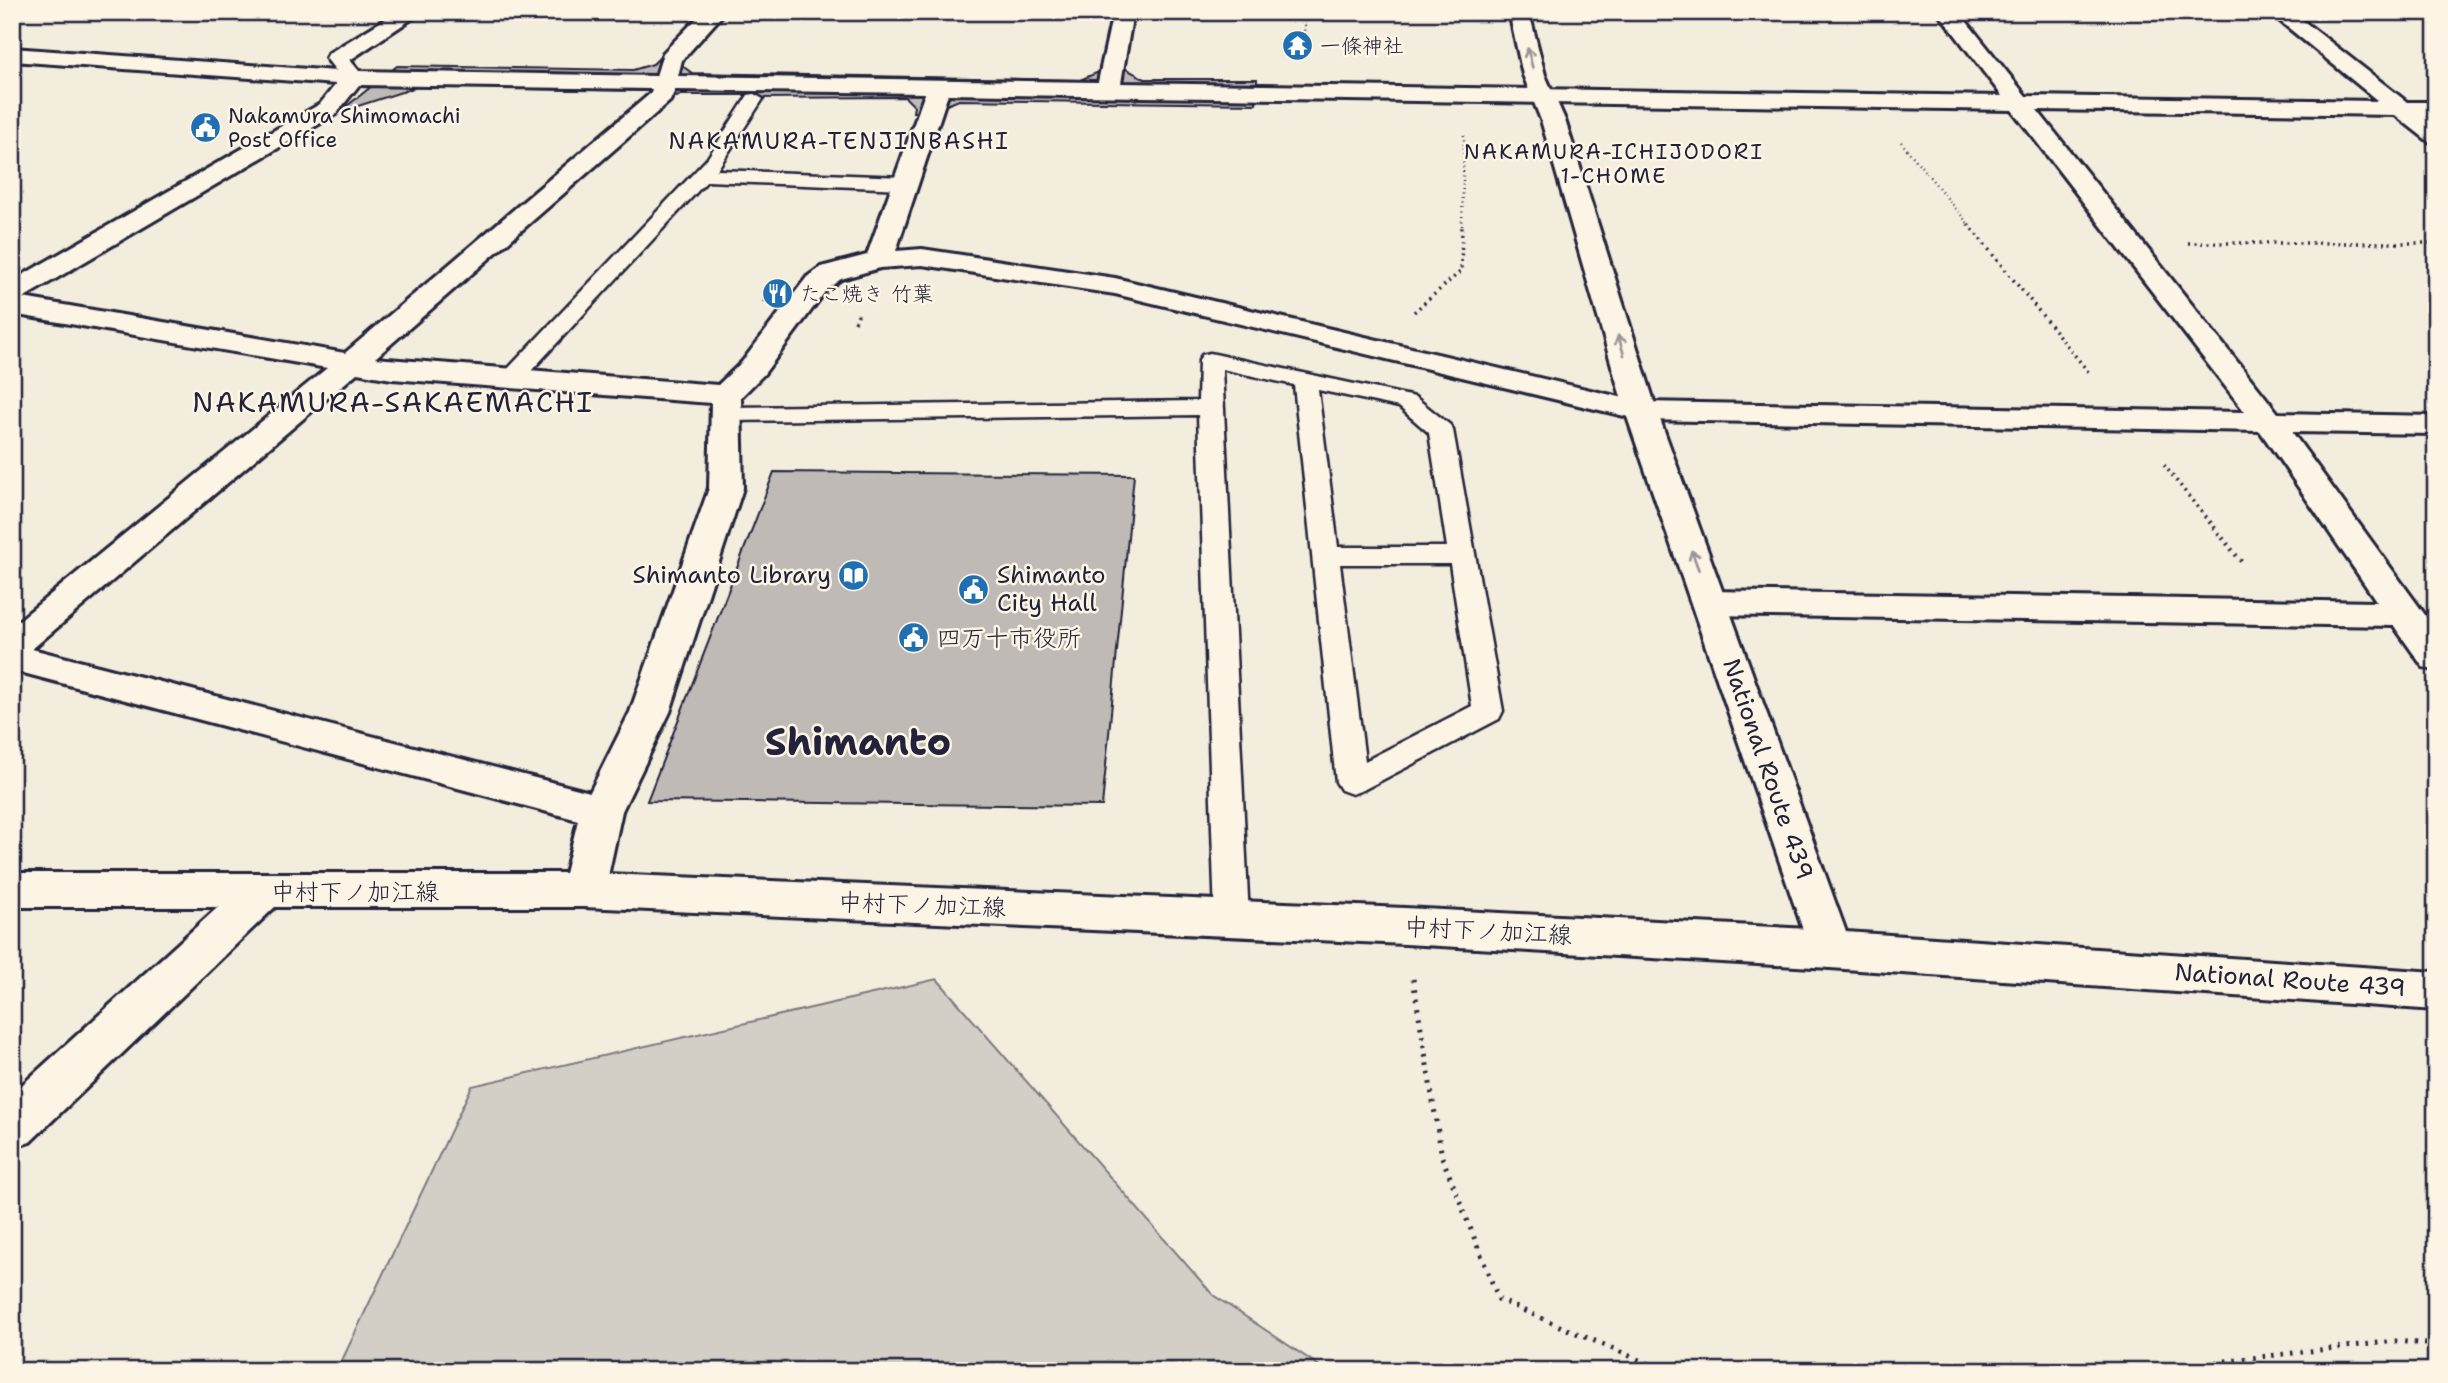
<svg xmlns="http://www.w3.org/2000/svg" width="2448" height="1383" font-family="'Shantell Sans','Klee One',sans-serif">
	<rect width="100%" height="100%" fill="#f3edde"/>
	<filter id="ink" filterUnits="userSpaceOnUse"><feTurbulence type="fractalNoise" baseFrequency=".0143" numOctaves="2"/><feDisplacementMap in="SourceGraphic" scale="14" xChannelSelector="R" yChannelSelector="G"/><feConvolveMatrix kernelMatrix="1 2 1 2 8 2 1 2 1" color-interpolation-filters="sRGB"/></filter>
	<g filter="url(#ink)">
		<polygon fill="#d4cfc6" stroke="#7b7880" stroke-width="2" points="937,979 1213,1295 1327,1371 337,1371 472,1086"/>
		<g fill="#bfbab6" stroke="#22223b" stroke-width="2">
			<polygon points="661,56 686,57 681,65 692,73 1080,80 1099,72 1101,64 1124,64 1124,68 1145,79 1257,79 1256,104 959,100 944,106 943,113 913,112 914,106 905,97 748,98 749,95 680,95 677,97 648,95 654,91 417,87 352,108 347,106 397,66 633,70 653,64"/>
			<polygon points="775,286 789,287 778,302 764,301"/>
			<polygon points="774,472 1134,475 1102,806 647,801"/>
		</g>
		<g fill="none" stroke-linecap="round" stroke-linejoin="round">
			<defs>
				<g id="lane">
					<polygon points="754,94 763,99 717,170 905,177 915,183 905,189 707,181 519,384 503,384 499,379 503,374 707,159 748,95"/>
					<path d="M1210,353l205,44 35,28 3,5 50,281 -4,8 -136,71 -11,4 -11,-4 -5,-8 -42,-397 -72,-16 27,549 -5,10 -12,4 -12,-4 -5,-10 -17,-503 -472,6 -9,-2 -3,-5 3,-5 9,-2 472,-6 1,-41 3,-5zM1318,390l81,17 30,26 18,114h-109zM1340,564h110l22,142 -107,55z"/>
				</g>
				<g id="street">
					<path d="M397,12h25l-72,48 9,11 297,5 7,-23 40,-41h22l-43,48 -4,16 420,6 15,-70h20l-12,71 881,13 -64,-84h21l67,84 352,5 -109,-89h23l115,90h29v14h-11l11,8v19l-8,-2 -33,-26 -358,-5 241,303 158,3v18l-144,-2 144,198v41l-13,-4 -29,-41 -684,-11 -13,-4 -5,-8 5,-8 13,-4 667,11 -117,-171 -619,-11 -526,-126 -193,-29 -42,3 -39,11 -14,10 -63,85 -23,23 2,91 -73,224 -48,99 -17,79 -7,12 -15,5 -15,-5 -7,-12 17,-70 -566,-150v-44l315,-258 -315,-54v-33l308,-177 16,-20 -324,-23v-13l324,23 -10,-13 3,-5zM359,85l293,4 -1,4 -306,260 -322,-55 313,-184zM675,90l250,3 -58,162 -46,12 -14,10 -65,85 -24,23 -343,-27 295,-257zM948,94l1064,16 233,302 -604,-10 -526,-124 -193,-29 -26,2zM357,373l35,6 319,24 -2,85 -79,224 -40,80 -558,-143z"/>
					<polygon points="263,875 278,880 285,892 278,904 30,1142 12,1148 12,1094 248,880"/>
				</g>
				<polygon id="secondary" points="12,873 583,873 1405,908 1830,930 1846,936 1853,949 1846,962 1830,968 1405,944 583,907 12,907"/>
				<polygon id="highway" points="1509,12 1529,12 1545,75 1565,120 1657,411 1846,932 2436,972 2436,1010 1830,968 1814,962 1625,411 1541,120 1523,75"/>
			</defs>
			<use href="#lane" stroke="#22223b" stroke-width="5"/>
			<use href="#street" stroke="#22223b" stroke-width="6"/>
			<use href="#secondary" stroke="#22223b" stroke-width="6"/>
			<use href="#highway" stroke="#22223b" stroke-width="6"/>
			<g stroke="#22223b" stroke-width="2.5" stroke-dasharray="1 3.5" stroke-linecap="butt">
				<polyline points="1302,53 1306,12"/>
				<polyline points="1901,142 1970,226"/>
				<polyline points="1462,226 1464,135"/>
			</g>
			<g stroke="#22223b" stroke-width="3.5" stroke-dasharray="2 4.5" stroke-linecap="butt">
				<polyline points="1968,224 2090,374"/>
				<polyline points="2188,243 2436,243"/>
				<polyline points="1414,312 1461,271 1462,224"/>
				<polyline points="855,322 860,310"/>
				<polyline points="2164,465 2206,518"/>
			</g>
			<polyline stroke="#22223b" stroke-width="4.5" stroke-dasharray="2 5" stroke-linecap="butt" points="2205,516 2244,565"/>
			<g stroke="#22223b" stroke-width="5" stroke-dasharray="2.5 7" stroke-linecap="butt">
				<polyline points="1413,979 1442,1157 1499,1300 1665,1371"/>
				<polyline points="2140,1371 2396,1341 2436,1345"/>
			</g>
			<use href="#lane" fill="#fcf5e5" fill-rule="evenodd"/>
			<use href="#street" fill="#fcf5e5" fill-rule="evenodd"/>
			<use href="#secondary" fill="#fcf5e5" fill-rule="evenodd"/>
			<use href="#highway" fill="#fcf5e5" fill-rule="evenodd"/>
		</g>
		<defs><path id="oneway-shaft" d="M-6 0H5M1.5-3L5.5 0L1.5 3" fill="none" stroke-width="1.6" stroke-linecap="round" stroke-linejoin="round" transform="scale(1.75)"/></defs>
		<g stroke="#9a9698">
			<use href="#oneway-shaft" transform="translate(1530 58) rotate(-104)"/>
			<use href="#oneway-shaft" transform="translate(1621 345) rotate(-107)"/>
			<use href="#oneway-shaft" transform="translate(1695 560) rotate(-110)"/>
		</g>
	</g>
	<defs>
		<symbol id="temple-disc" viewBox="-11 -11 22 22"><circle r="9.5" fill="#1f6fb2" stroke="#fcf5e5"/><path d="M0-6L5-2H3V0L6.5 2.5H4V6H1.5V3h-3V6H-4V2.5H-6.5L-3 0V-2H-5Z" fill="#fff"/></symbol>
		<symbol id="civic-disc" viewBox="-11 -11 22 22"><circle r="9.5" fill="#1f6fb2" stroke="#fcf5e5"/><path d="M-.6-6.5H3V-4.5H.6V-3L4-1V1h2V6H-6V1h2V-1L-.6-3ZM-1.2 2.5V6h2.4V2.5Z" fill="#fff"/></symbol>
		<symbol id="restaurant-disc" viewBox="-11 -11 22 22"><circle r="9.5" fill="#1f6fb2" stroke="#fcf5e5"/><path d="M-5-6h1v4h1v-4h1v4h1v-4h1v5L-1.5 .5V6h-2V.5L-5-1ZM5-6V6H3V1.5H1.5Q1.5-4 5-6Z" fill="#fff"/></symbol>
		<symbol id="library-disc" viewBox="-11 -11 22 22"><circle r="9.5" fill="#1f6fb2" stroke="#fcf5e5"/><path d="M-6-4Q-3-5.5-.7-3.5V5Q-3 3-6 4ZM6-4Q3-5.5 .7-3.5V5Q3 3 6 4Z" fill="#fff"/></symbol>
	</defs>
	<g fill-rule="evenodd">
		<use href="#temple-disc" x="1280" y="28" width="35" height="35"/>
		<use href="#civic-disc" x="188" y="110" width="35" height="35"/>
		<use href="#restaurant-disc" x="760" y="276" width="35" height="35"/>
		<use href="#library-disc" x="836" y="558" width="35" height="35"/>
		<use href="#civic-disc" x="956" y="572" width="35" height="35"/>
		<use href="#civic-disc" x="896" y="620" width="35" height="35"/>
	</g>
	<g text-anchor="middle" stroke-width="5" stroke-linejoin="round" paint-order="stroke">
		<g font-size="21" fill="#22223b" stroke="#fcf5e5" text-anchor="start">
			<text x="1320" y="53">一條神社</text>
			<text x="228" y="123">Nakamura Shimomachi<tspan x="228" dy="24">Post Office</tspan></text>
			<text x="800" y="301">たこ焼き 竹葉</text>
		</g>
		<g font-size="21" letter-spacing="2" fill="#22223b" stroke="#fcf5e5">
			<text x="1614" y="159">NAKAMURA-ICHIJODORI<tspan x="1614" dy="24">1-CHOME</tspan></text>
		</g>
		<g font-size="23" letter-spacing="2" fill="#22223b" stroke="#fcf5e5">
			<text x="839" y="149">NAKAMURA-TENJINBASHI</text>
		</g>
		<g font-size="24" fill="#22223b" stroke="#fcf5e5" text-anchor="start">
			<text x="831" y="583" text-anchor="end">Shimanto Library</text>
			<text x="997" y="583">Shimanto<tspan x="997" dy="28">City Hall</tspan></text>
			<text x="937" y="646">四万十市役所</text>
		</g>
		<g font-size="24" fill="#22223b" stroke="#fcf5e5">
			<text transform="translate(1768 769) rotate(71)" y="8">National Route 439</text>
			<text x="355" y="900">中村下ノ加江線</text>
			<text transform="translate(922 905) rotate(2)" y="8">中村下ノ加江線</text>
			<text transform="translate(1488 931) rotate(3)" y="8">中村下ノ加江線</text>
			<text transform="translate(2290 980) rotate(4)" y="8">National Route 439</text>
		</g>
		<g font-size="28" letter-spacing="2" fill="#22223b" stroke="#fcf5e5">
			<text x="393" y="412">NAKAMURA-SAKAEMACHI</text>
		</g>
		<g font-size="38" font-weight="bold" fill="#22223b" stroke="#fcf5e5">
			<text x="858" y="755">Shimanto</text>
		</g>
	</g>
	<rect width="2448" height="1383" fill="none" stroke="#fcf5e5" stroke-width="42"/>
	<rect x="21" y="21" width="2406" height="1341" fill="none" stroke="#22223b" stroke-width="2.5" filter="url(#ink)"/>
</svg>
